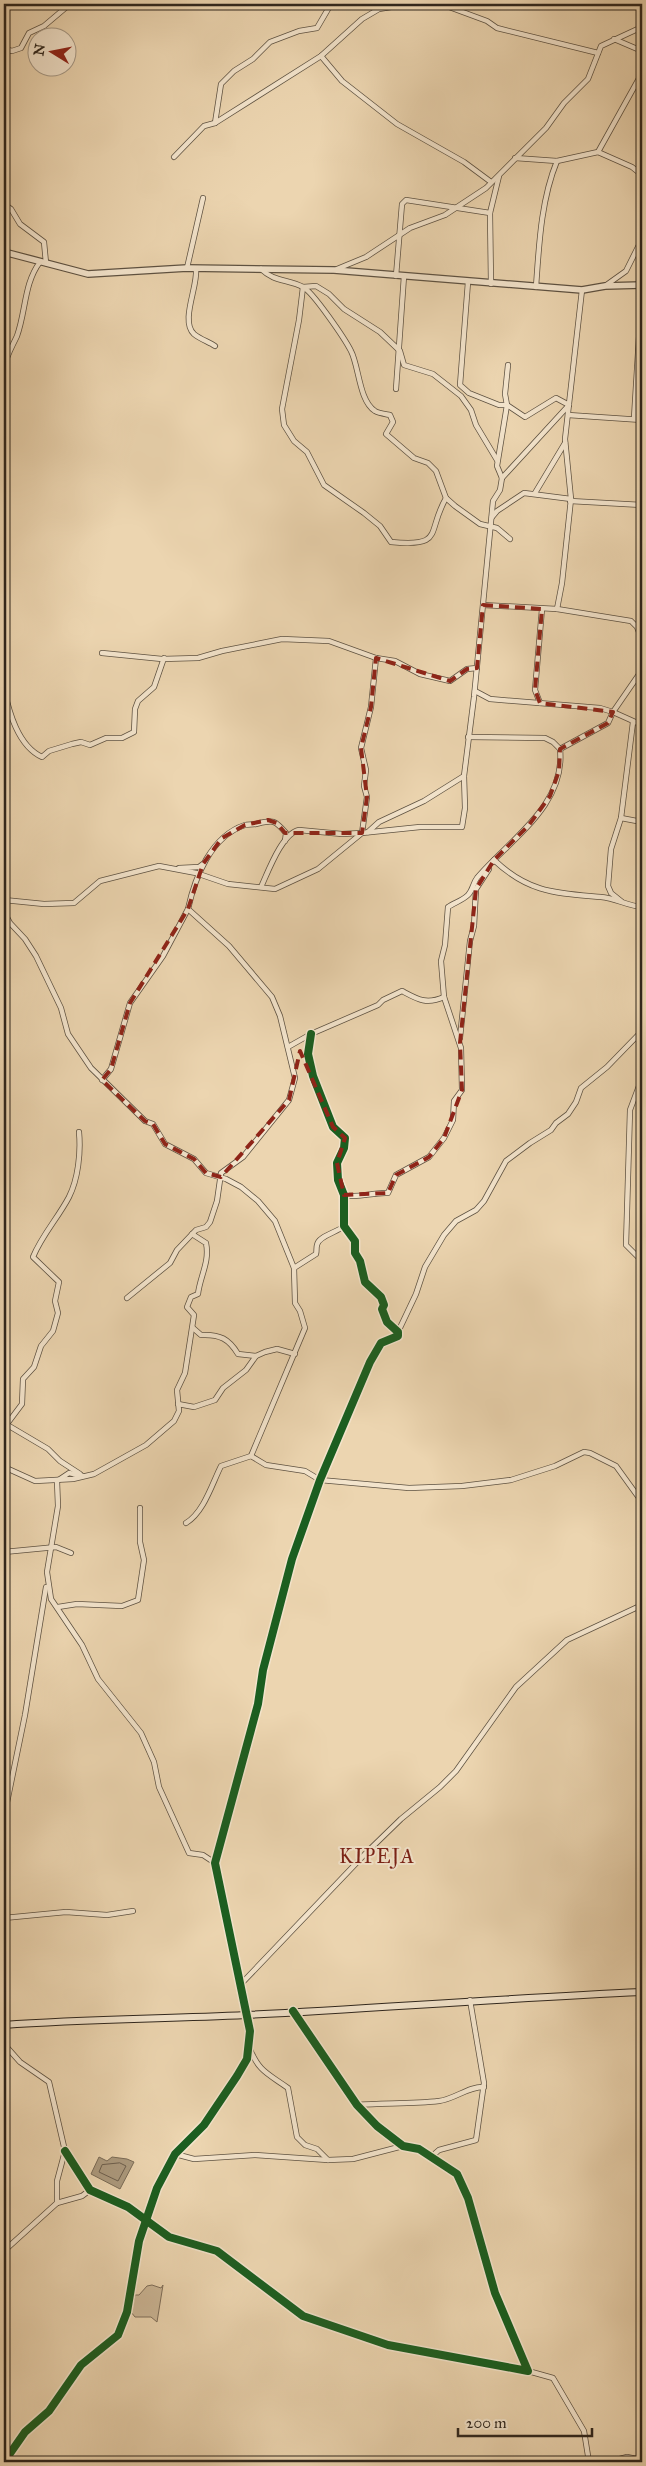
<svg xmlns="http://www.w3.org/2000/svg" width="646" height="2466" font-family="'IM FELL Great Primer',serif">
	<rect width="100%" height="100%" fill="#ecd5b0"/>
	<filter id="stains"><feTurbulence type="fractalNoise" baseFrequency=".004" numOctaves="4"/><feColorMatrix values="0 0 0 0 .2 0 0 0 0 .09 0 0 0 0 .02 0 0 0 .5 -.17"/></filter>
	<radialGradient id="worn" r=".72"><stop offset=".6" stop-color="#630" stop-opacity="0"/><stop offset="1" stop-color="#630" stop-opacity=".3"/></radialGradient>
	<polygon fill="#ccb797" stroke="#7e6e5a" points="152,2285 161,2288 163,2285 157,2322 151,2317 135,2317 131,2312 135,2295 139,2295 147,2286"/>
	<polygon fill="#ac9a7e" stroke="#7a6c57" points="99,2157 107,2161 112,2157 127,2159 134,2162 120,2189 91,2174"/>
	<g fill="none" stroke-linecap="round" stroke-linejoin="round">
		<polygon stroke="#6e604e" stroke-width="1" points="120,2163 126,2166 118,2181 99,2172 102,2165"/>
		<defs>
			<g id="minor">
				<polyline points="409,4 441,4 487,21 497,28 598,53"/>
				<polyline points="614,39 642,51"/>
				<polyline points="4,49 12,51 21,48 29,33 44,26 70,4"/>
				<polyline points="321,56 342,81 397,124 464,162 491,182"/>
				<polyline points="215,123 221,84 234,71 253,59 270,42 299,31 317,28 331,4"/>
				<polyline points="598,152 642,73"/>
				<polyline points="174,157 204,126 215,123 321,56 362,19 379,9 409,4"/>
				<polyline points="515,158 557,161 598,152 632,167 642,175"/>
				<polyline points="4,204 11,209 20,224 44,242 46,263"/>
				<polyline points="187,268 203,198"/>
				<path d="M196,269c2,18 -16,52 -2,65 6,5 15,8 21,12"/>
				<path d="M261,269c13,13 27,10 42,18 10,5 42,52 48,64 8,15 8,50 24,60 3,2 10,3 15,4l3,7 -7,12 28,24 14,5 8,8 10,27 9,8 25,18 17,4 13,11"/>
				<polyline points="337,269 366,257 410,228 445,215 486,188 546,128 564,103 588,79 601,46 642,27"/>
				<polyline points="396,276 402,204 406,200 490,213"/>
				<polyline points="468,282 460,385 469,393 499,405 507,405 525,417 556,398 569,405 502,478"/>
				<polyline points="491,284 490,213 499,176"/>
				<polyline points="605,286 626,271 642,239"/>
				<path d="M536,287c3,-42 5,-87 21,-126"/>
				<path d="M4,369c2,-13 8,-22 13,-33 9,-25 7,-53 23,-74"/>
				<polyline points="396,389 404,276"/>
				<polyline points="568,415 642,420"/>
				<polyline points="634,418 642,288"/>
				<polyline points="535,493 565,443"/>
				<path d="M446,498c-20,35 -1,49 -55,44l-11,-16 -16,-13 -40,-28 -17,-33 -13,-11 -10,-16 -2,-16 17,-89 4,-33 13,-1 13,8 15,15 36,23 20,19 4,14 29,9 28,22 10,14 5,15 21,35"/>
				<polyline points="570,501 642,505"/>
				<polyline points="492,517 497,511 524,493 571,499"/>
				<polyline points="483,605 557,609 562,583 571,499 565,439 582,290"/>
				<polyline points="557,609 631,621 637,627 642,640"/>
				<polyline points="102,653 162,659 198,658 222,651 282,639 329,641 376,658 395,661 420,674 450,681 467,669 477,668"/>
				<path d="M4,689c5,23 14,57 38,68l7,-6 23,-7 9,-2 9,3 16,-7h16l12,-6 1,-23 3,-8 16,-14 10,-29"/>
				<polyline points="475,691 490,699 600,708 613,712 642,670"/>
				<polyline points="540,703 535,690 542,609"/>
				<polyline points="468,737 545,738 553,742 560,749 608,723 613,712 642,725"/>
				<polyline points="621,818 642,822"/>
				<polyline points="368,832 379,822 424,801 464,776 474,697 493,501 500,490 502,478 497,466 507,405 505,394 508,365"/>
				<path d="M493,862l1,-2c35,33 62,33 107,37 14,1 27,9 41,10"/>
				<polyline points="179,868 199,867 203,864"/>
				<path d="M261,887c7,-15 21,-54 38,-57l43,4 20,-1 5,-36 -3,-11 2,-16 -5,-22 10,-41 5,-49"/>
				<polyline points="4,900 44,904 74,903 100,881 159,866 196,873 228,884 275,889 318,869 362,833 420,827 462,827 465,808 464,776"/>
				<polyline points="621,901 611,893 608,886 611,849 621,818 633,722"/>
				<polyline points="4,912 10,923 25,939 36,956 61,1008 68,1034 91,1068 145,1121 153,1124 165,1144 194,1159 206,1173 226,1179 241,1187 258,1201 275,1221 294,1268 295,1303 300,1311 305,1328 251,1456"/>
				<polyline points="460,1038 470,941 474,926 476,889 489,869"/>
				<path d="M288,1047l23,-13 67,-29 5,-5 19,-9c15,8 24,14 42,6"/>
				<polyline points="642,1078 630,1110 626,1245 642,1261"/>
				<polyline points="102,1080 111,1069 130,1003 163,956 188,909"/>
				<path d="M344,1195c14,4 28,-3 44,-2l8,-18 33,-18 15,-19 9,-18 1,-19 8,-11 -1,-42 -17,-51 -3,-36 4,-16 3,-38c6,-4 15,-7 20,-12 5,-5 5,-12 9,-17 32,-38 89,-72 83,-129"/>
				<path d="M294,1268l22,-14c1,-3 0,-6 1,-9 1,-9 21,-13 27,-19"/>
				<path d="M127,1298l43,-35 7,-13 19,-20 10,-3 4,-5 7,-21 4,-28 22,-16 46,-57 6,-22 -15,-62 -8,-19 -43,-51 -41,-37c7,-32 23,-73 57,-84 3,-1 7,0 11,-1 17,-4 18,-5 30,9l-1,8"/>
				<path d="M193,1328l8,7c19,-1 28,4 37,19l18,2"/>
				<polyline points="398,1332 416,1294 425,1267 444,1235 456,1221 476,1210 484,1201 506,1161 530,1143 551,1130 556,1123 568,1114 576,1102 581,1088 607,1067 642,1031"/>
				<polyline points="178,1404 194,1407 215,1400 223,1388 246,1370 256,1356 265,1352 277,1349 295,1354"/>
				<polyline points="4,1423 48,1449 60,1461 80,1474"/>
				<path d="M4,1428l18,-24 1,-25 11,-12 7,-21 12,-15 5,-18 -3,-12 4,-19 -26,-25c9,-22 25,-39 36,-60 9,-18 12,-44 10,-65"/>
				<path d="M4,1467l31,14 38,-2 21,-5 52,-29 28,-24 5,-10 -2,-21 8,-17 9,-58 -7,-8 4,-10 7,-3c2,-18 12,-32 8,-51l-14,-9"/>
				<polyline points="83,1476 69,1473 57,1481 58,1506 47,1572 51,1599 82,1645 98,1679 141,1733 154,1762 159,1787 189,1853 203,1855 215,1863"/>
				<path d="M186,1523c18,-11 26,-39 35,-57l30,-10 15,9 39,6 15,9 89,8 53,-2 49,-6 44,-14 29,-14 6,1 26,13 26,36"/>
				<polyline points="4,1552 56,1547 71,1553"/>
				<polyline points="58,1607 77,1604 122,1606 138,1600 144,1560 140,1542 140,1508"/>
				<polyline points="4,1817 25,1715 46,1587"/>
				<polyline points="4,1918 66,1912 107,1915 133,1911"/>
				<polyline points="241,1984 366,1853 401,1819 440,1787 456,1771 516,1687 567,1640 642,1605"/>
				<polyline points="4,2044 20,2062 49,2082 65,2151 57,2181 57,2203 4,2251"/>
				<path d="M249,2047c10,25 18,26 39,41l9,49 8,8 12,4 11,11"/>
				<path d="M357,2105c27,-2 55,-1 82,-4 16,-2 30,-15 45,-14"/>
				<polyline points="65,2151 90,2190 128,2207 169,2237 217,2251 303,2316 388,2345 528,2371 495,2293 468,2198 457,2174 419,2149 403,2146 377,2126 357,2105 294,2012"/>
				<polyline points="175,2154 194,2159 255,2155 328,2160 353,2159 403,2146"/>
				<polyline points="431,2157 439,2150 476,2140 484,2083 470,2000"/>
				<polyline points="57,2203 82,2196 90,2190"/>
				<polyline points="528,2371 553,2378 584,2431 589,2462"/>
				<polyline points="4,2462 25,2432 49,2411 81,2365 118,2335 127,2312 139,2241 157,2188 175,2154 204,2125 237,2076 247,2059 250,2031 215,1863 258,1704 263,1670 292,1559 320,1480 370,1362 381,1343 398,1336 398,1332 387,1322 382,1309 384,1305 381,1297 365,1282 360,1261 355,1253 355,1241 344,1226 344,1195 338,1180 337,1163 344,1148 345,1138 333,1127 313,1076 308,1054 311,1034"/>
				<polyline points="609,2462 627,2457 642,2460"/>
			</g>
			<polyline id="tertiary" points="4,252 88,274 187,268 334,270 582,290 605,286 642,285"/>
			<path id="secondary" d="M4,2025c80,-6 161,-6 242,-10 132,-7 264,-17 396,-23"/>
		</defs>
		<use href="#minor" stroke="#5e5242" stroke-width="6"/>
		<use href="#tertiary" stroke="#5e5242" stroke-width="8"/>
		<use href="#secondary" stroke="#2f261d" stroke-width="8"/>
		<use href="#minor" stroke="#f3e4cc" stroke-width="4.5"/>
		<use href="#tertiary" stroke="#f3e4cc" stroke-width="5.5"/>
		<use href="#secondary" stroke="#f3e4cc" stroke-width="6"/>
		<defs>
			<g id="cycleway">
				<polyline points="65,2151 90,2190 128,2207 169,2237 217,2251 303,2316 388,2345 528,2371 495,2293 468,2198 457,2174 419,2149 403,2146 377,2126 357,2105 293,2011"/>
				<polyline points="4,2462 25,2432 49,2411 81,2365 118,2335 127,2312 139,2241 157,2188 175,2154 204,2125 237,2076 247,2059 250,2031 215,1863 258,1704 263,1670 292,1559 320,1480 370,1362 381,1343 398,1336 398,1332 387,1322 382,1309 384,1305 381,1297 365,1282 360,1261 355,1253 355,1241 344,1226 344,1195 338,1180 337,1163 344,1148 345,1138 333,1127 313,1076 308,1054 311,1034"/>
			</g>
		</defs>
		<use href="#cycleway" stroke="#f3e4cc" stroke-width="11"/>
		<use href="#cycleway" stroke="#1b5e20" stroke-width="8"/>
	</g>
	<path fill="none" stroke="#8f2418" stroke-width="4" stroke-dasharray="10 6" stroke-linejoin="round" d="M483,605l59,4 -7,81 5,13 73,9 -5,11 -48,26 -1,22 -9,25 -21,29 -35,35 -18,29 -16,154 2,47 -18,48 -15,19 -33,18 -8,18 -44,2 -7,-32 8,-25 -12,-11 -33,-76 -11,49 -68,77 -15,-4 -12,-14 -29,-15 -12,-20 -8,-3 -43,-41 9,-11 19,-66 58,-94 15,-45 19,-26 23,-13 23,-5 9,3 8,10h77l5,-36 -6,-49 10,-41 5,-49 74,23 17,-12 10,-1z"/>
	<g text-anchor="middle" stroke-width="4" stroke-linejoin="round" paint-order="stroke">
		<g font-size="20" letter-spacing="1" fill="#7a1f14" stroke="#f3e4cc">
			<text x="377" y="1863">KIPEJA</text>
		</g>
	</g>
	<rect width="646" height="2466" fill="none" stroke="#ecd5b0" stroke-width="20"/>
	<rect x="5" y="5" width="636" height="2456" fill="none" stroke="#2f261d" stroke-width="2.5"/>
	<rect x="10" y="10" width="626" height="2446" fill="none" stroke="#2f261d"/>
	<g transform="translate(52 52) rotate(280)"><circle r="24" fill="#f3e4cc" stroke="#a59886"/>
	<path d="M0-4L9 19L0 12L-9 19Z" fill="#8f2418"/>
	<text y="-8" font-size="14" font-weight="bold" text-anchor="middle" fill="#2f261d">N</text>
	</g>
	<path d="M458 2428v8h134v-8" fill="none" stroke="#2f261d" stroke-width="2.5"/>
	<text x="466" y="2428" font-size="15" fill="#2f261d" stroke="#f3e4cc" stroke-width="4" paint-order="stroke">200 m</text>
	<rect width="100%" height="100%" filter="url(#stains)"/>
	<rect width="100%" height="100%" fill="url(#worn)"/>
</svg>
